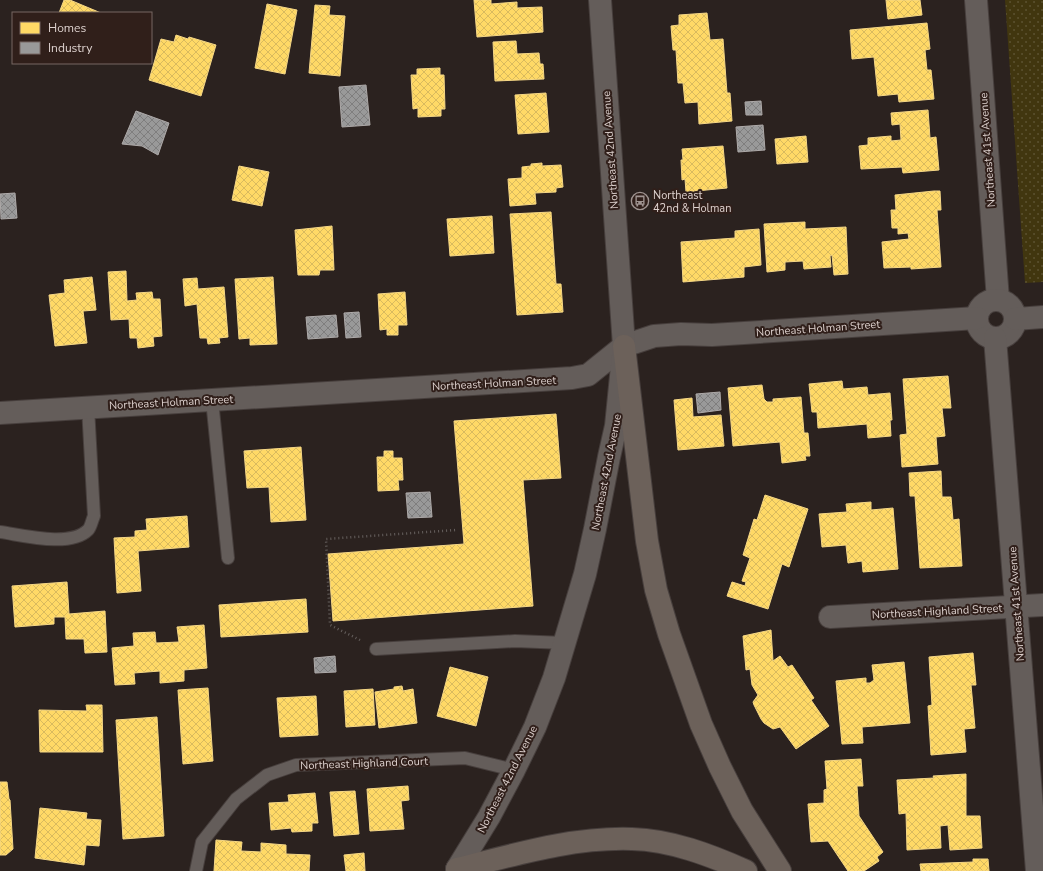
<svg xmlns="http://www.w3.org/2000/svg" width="1043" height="871" viewBox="0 0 1043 871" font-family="'Nunito Sans',sans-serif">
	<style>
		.park { fill: url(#park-dots) }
		.homes { fill: url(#homes-cross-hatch); stroke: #f5d786 }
		.industry { fill: url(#industry-cross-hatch); stroke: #aeaaa9 }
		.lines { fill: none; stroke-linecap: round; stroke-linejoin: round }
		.service-casing { stroke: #473f3d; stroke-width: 14 }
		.minor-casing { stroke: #473f3d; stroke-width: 24 }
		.tertiary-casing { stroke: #473f3d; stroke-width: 24 }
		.primary-casing { stroke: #473f3d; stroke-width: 24 }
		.path { stroke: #66605e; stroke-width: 2.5; stroke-dasharray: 1 3; stroke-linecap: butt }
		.service { stroke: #645d5a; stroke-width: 12 }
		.minor { stroke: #645d5a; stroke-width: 22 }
		.tertiary { stroke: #645d5a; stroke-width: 22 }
		.primary { stroke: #6c615a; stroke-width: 22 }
		.labels { text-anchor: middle; stroke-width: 4; stroke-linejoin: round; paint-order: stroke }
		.street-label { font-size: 11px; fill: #ded2cf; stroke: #301f1a }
		.poi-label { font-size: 11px; fill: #ded2cf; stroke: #301f1a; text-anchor: start }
	</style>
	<defs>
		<pattern id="park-dots" width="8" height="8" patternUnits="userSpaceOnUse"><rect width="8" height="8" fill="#41360f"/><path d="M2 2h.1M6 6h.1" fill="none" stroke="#5c5231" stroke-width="1.8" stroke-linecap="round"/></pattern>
		<pattern id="homes-cross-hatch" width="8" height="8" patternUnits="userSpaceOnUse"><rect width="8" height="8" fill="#ffd966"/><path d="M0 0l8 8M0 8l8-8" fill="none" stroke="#d9ba5e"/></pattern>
		<pattern id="industry-cross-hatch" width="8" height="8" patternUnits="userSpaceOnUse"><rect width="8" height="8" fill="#999"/><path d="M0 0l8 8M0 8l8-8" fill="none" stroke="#7f7e7e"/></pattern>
	</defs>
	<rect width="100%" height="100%" fill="#2b221f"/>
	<!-- park -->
	<path class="park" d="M1005,0H1043V282L1025,283Z"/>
	<!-- homes -->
	<g class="homes">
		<path d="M64,0H70L101,13H59Z"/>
		<path d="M474,0H491V4L517,2V8L542,7L543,32L477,37Z"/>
		<path d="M886,0H920L922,15L888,19Z"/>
		<path d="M267,4L297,10L285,74L255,68Z"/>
		<path d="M315,5L330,6L329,15L345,16L340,76L309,73Z"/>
		<path d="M707,13L710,40L723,39L727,93H730L732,121L699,124L698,102L685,103L683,83H678L676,50H673L671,26L679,25V15Z"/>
		<path d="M927,23L930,49L925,50L927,70H931L934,99L899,102L898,94L878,96L874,57L852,59L850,30Z"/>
		<path d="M176,35L188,39L189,37L216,45L201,96L149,80L161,39L174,42Z"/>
		<path d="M516,41L517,54L539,53L540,64H543L544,79L495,81L493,42Z"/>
		<path d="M440,68V75H444L445,109H441V116L418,117V108L413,109L411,75H417V69Z"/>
		<path d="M546,93L549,132L518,134L515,95Z"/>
		<path d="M928,110L930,138L936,137L939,170L903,173L902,167L861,169L859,146L868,145V138L891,136V141L901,140L900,124L892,125L891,113Z"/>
		<path d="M806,136L808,162L777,164L775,139Z"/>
		<path d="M723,146L727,188L686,192L685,179L682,180L681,160H683L682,149Z"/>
		<path d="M542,163V166L561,165L563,187L556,188V192L535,193L536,204L510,206L508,179L522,178V167L531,166V164Z"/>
		<path d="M239,166L269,172L262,206L232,200Z"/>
		<path d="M934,191H940L941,210H937L941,267L911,269V267L884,268L882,242L909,239L908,233L898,234V228H892L891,210H896L895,195Z"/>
		<path d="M551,212L556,284H561L563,312L517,315L510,214Z"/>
		<path d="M492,216L494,253L450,256L447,219Z"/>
		<path d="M805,222V229L846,227L848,274L834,275L832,255L830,256L831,267L804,269L803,261L785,262V270L767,272L764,224Z"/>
		<path d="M332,226L334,270H320L319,275H298L295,230Z"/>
		<path d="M759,229L761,265L744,267V277L683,282L681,242L735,238V231Z"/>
		<path d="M126,271L127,301L137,300L136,293L152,292L153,299H160L162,336L153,337L154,346L138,348L137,338H130L129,319L111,320L108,272Z"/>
		<path d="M92,277L96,310L83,311L87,343L55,346L49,295L65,293L64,280Z"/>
		<path d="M273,277L277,344L250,345V338L239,339L235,279Z"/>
		<path d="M197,278L198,289L224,287L228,337L219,338L220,343L208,344L207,338H200L197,304L185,306L183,279Z"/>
		<path d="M405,292L407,325H398V335H387V329L380,330L378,294Z"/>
		<path d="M948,376L951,408H942L945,436L936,437L938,464L902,467L900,435L907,434L903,379Z"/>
		<path d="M842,381L843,389L867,387L868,395L890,393L892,420H890L891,436L868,438L867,424L818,428L817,412H812L809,384Z"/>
		<path d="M762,385L764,399L767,402H773V399L801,397L804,433H808L810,456H805L806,460L782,463L780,442L733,446L728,388Z"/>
		<path d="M692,398L693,417L721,415L724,446L678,450L674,400Z"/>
		<path d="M556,414L561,478L523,480L533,606L333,621L328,554L464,544L454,421Z"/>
		<path d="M301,447L306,520L271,522L269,487L247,488L244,451Z"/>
		<path d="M384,451H393V458H402L403,480H398L399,490L378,491L377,457H384Z"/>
		<path d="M941,471L942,497H951L953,520L959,519L962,566L920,568L915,496H910L909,473Z"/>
		<path d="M765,495L808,509L789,567L782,564L768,609L727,596L732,582L745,586L746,582L742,581L750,558L743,555L754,519L757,520Z"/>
		<path d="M871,502V510L893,508L898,569L863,572L862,561L848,563L846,545L822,547L819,514L847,512L846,504Z"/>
		<path d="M187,516L189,547L138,551L141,591L117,593L114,538L135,537V531L147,530L146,519Z"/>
		<path d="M67,582L69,614L105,611L107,652L85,653L84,639H66L65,617H54V624L15,627L12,586Z"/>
		<path d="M306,599L308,632L221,637L219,605Z"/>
		<path d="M204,625L207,668L184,670V681L160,683V671L134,673L135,684L115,685L112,648L134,646L133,633L155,632L156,643L179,642L177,627Z"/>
		<path d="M771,630L773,661L780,656L788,667L792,665L814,698L811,700L829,726L796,749L780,727L773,729L764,723L761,719L754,705L753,702L758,695L752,685L750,669L746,670L743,636Z"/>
		<path d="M973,653L976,685H971L975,728L964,729L966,752L931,755L928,706L932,705L929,657Z"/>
		<path d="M904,662L910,723L862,727L863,743L842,744L836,681L866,678V683H870L874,680L872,665Z"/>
		<path d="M450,667L488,677L476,726L437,716Z"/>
		<path d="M402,686L403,691L413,689L417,723L379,728L375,692L394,689V687Z"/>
		<path d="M208,688L213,761L183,764L178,690Z"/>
		<path d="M373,689L375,725L346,727L344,691Z"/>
		<path d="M316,696L318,735L280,737L277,698Z"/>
		<path d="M86,705H102L103,752H40L39,710L87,711Z"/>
		<path d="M157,717L164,836L123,839L116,720Z"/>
		<path d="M861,759L863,786H857L859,816L883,852L877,857L879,861L864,871H848L828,841L811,842L808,804L824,803V790L827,789L825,761Z"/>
		<path d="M966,774V816H980L982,848L950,850L948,825L940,826L941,848L907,850L906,813L899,814L897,780L934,778L933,776Z"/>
		<path d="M0,782H7L9,799L10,800L13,849L6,855H0Z"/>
		<path d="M408,786L409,800L401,801L404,829L370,831L367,789Z"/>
		<path d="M355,791L359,834L334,836L330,792Z"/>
		<path d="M315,793L318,823H312V831L292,832L291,828L271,830L269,803L289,802L288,795Z"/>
		<path d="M40,808L87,813L86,819L101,820L99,846L86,845L84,865L35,858Z"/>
		<path d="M216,840L242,842L241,851L261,852V843L286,845V854L310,855L309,871H214Z"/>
		<path d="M364,853L365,871H346L344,855Z"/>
		<path d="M973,859H988L989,871H921L920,864L973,862Z"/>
	</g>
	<!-- industry -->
	<g class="industry">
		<path d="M366,85L370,125L342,127L339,87Z"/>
		<path d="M761,101L762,115H746L745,102Z"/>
		<path d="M136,111L169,123L158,155L142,146L122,144Z"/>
		<path d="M763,125L765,150L738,152L736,127Z"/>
		<path d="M15,193L17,218L1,219L0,194Z"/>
		<path d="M359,312L361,337L346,338L344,313Z"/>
		<path d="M336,315L338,337L308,339L306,317Z"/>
		<path d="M720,392L721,410L698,413L696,394Z"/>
		<path d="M430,492L432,517L408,518L406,493Z"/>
		<path d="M335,656L336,672L315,673L314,658Z"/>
	</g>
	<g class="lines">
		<defs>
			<g id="service">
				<path d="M212,400L228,558"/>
				<path d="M0,532C22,535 70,548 88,530C91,527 92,520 94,516L88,407"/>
				<path d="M376,649L515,641L565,643"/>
				<path d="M196,871L202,842L236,799L267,775L296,765L465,758L514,770"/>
			</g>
			<g id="minor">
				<path d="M976,0L998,300"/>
				<circle cx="996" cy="319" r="19"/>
				<path d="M1015,319L1043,317"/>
				<path d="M995,338L1037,871"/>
				<path d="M0,413L572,378L588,375L624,346L654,336L681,334L712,335L977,318"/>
				<path d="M830,617L1043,605"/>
			</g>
			<path id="tertiary" d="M457,869L489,817L514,770L535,727L554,678L585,574L595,529L609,457L616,426L624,346L600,0"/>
			<g id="primary">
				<path d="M624,346L647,541L656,590L669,634L701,724L720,767L742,811L780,871"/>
				<path d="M457,869C514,855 572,837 632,839C671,840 710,855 746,871"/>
			</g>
		</defs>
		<!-- service casing -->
		<use href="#service" class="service-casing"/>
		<!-- minor casing -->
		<use href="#minor" class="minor-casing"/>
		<!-- tertiary casing -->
		<use href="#tertiary" class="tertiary-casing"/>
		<!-- primary casing -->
		<use href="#primary" class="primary-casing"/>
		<!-- path -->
		<path class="path" d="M360,640L330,625L326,539L456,530"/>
		<!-- service -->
		<use href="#service" class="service"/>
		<!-- minor -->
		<use href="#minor" class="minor"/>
		<!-- tertiary -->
		<use href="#tertiary" class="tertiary"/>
		<!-- primary -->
		<use href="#primary" class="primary"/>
	</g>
	<!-- icons -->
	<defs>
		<symbol id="bus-ring" viewBox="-11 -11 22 22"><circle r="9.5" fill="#301f1a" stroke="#9f9491" stroke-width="1.5"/><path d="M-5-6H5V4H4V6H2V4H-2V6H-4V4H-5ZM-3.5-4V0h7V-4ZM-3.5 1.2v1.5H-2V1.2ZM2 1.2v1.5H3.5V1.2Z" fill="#9f9491"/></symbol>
	</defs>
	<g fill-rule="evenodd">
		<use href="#bus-ring" x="630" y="191" width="20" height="20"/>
	</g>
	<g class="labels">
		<!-- street labels -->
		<g class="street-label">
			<text transform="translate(610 150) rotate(-94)" y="4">Northeast 42nd Avenue</text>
			<text transform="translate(987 150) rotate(-94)" y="4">Northeast 41st Avenue</text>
			<text transform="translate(818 328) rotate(-4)" y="4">Northeast Holman Street</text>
			<text transform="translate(494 383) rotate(-3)" y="4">Northeast Holman Street</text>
			<text transform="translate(171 402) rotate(-3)" y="4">Northeast Holman Street</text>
			<text transform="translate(606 472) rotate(-79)" y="4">Northeast 42nd Avenue</text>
			<text transform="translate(1016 604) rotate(-94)" y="4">Northeast 41st Avenue</text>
			<text transform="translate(937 611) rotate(-3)" y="4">Northeast Highland Street</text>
			<text transform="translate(364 763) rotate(-2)" y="4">Northeast Highland Court</text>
			<text transform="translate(507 779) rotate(-63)" y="4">Northeast 42nd Avenue</text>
		</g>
		<!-- poi labels -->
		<g class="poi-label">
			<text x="653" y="199">Northeast<tspan x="653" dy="13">42nd &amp; Holman</tspan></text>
		</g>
	</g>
	<!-- legend -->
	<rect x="12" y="12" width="140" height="52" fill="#301f1a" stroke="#766762"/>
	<rect x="20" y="22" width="20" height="12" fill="#ffd966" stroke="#766762"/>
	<text x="48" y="32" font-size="12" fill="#ded2cf">Homes</text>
	<rect x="20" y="42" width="20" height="12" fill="#999999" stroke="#766762"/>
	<text x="48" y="52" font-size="12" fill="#ded2cf">Industry</text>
</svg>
